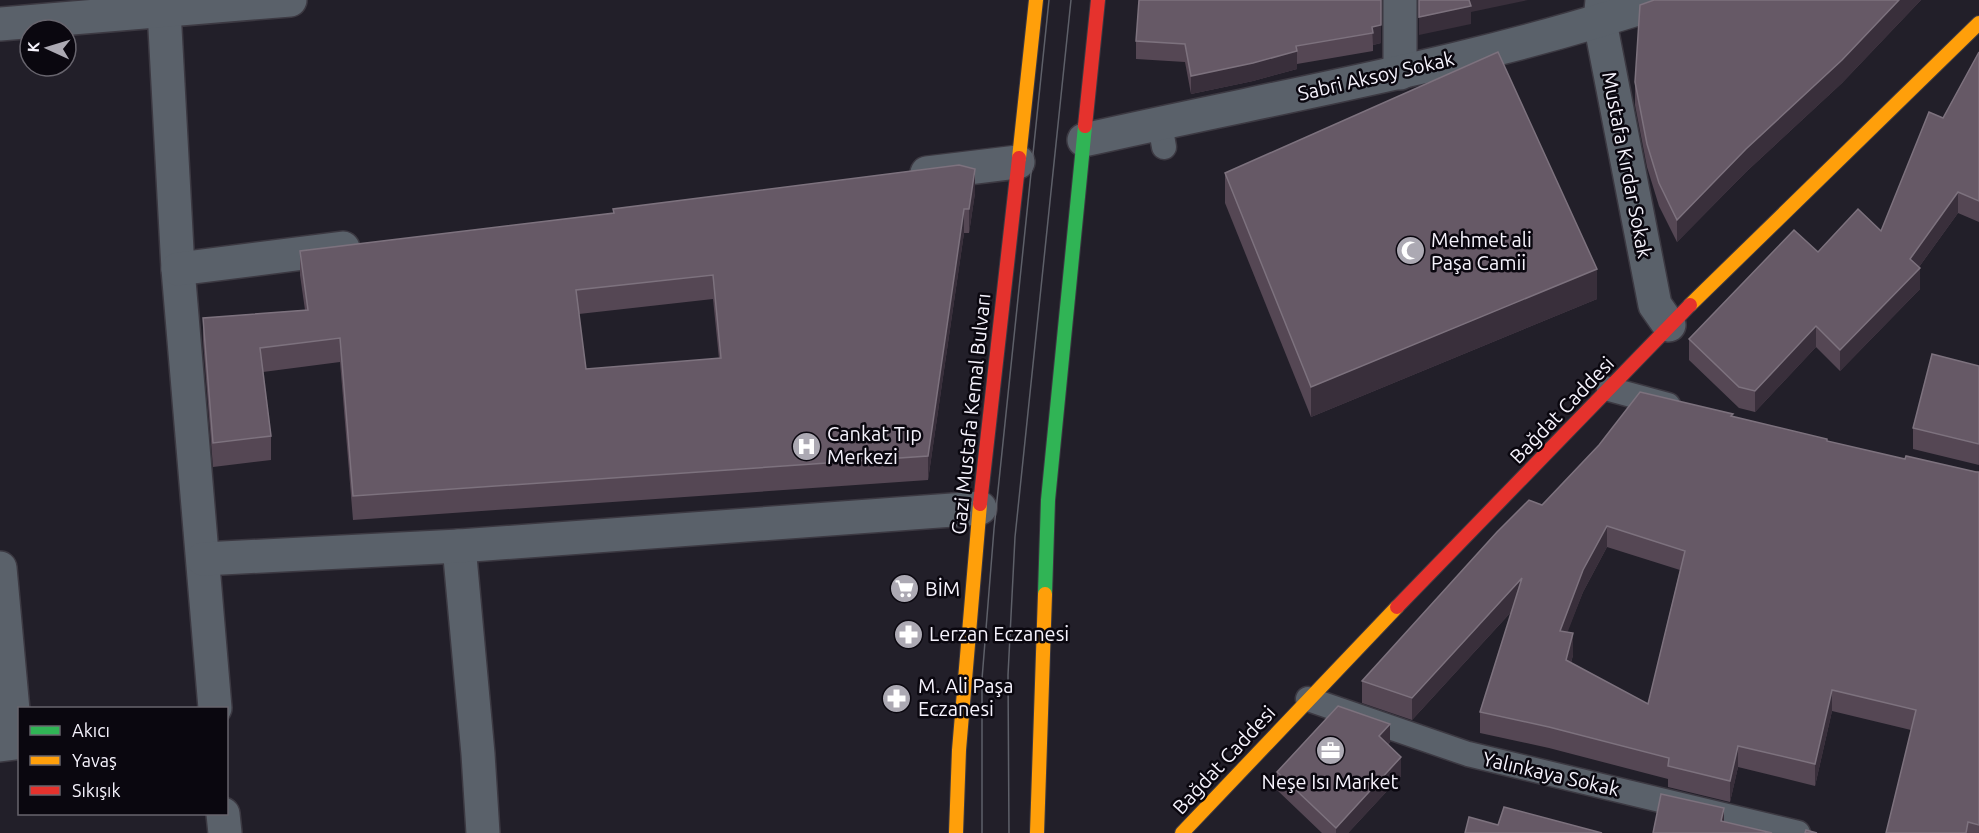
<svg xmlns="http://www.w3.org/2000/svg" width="1979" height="833" viewBox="0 0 1979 833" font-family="Ubuntu,sans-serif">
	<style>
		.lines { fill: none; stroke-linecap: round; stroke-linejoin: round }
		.lane-casing { stroke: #3c3942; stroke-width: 27 }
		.street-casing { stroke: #3c3942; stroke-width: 36 }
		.fast-casing { stroke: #3c3942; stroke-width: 16 }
		.slow-casing { stroke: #3c3942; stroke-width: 16 }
		.jam-casing { stroke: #3c3942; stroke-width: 16 }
		.lane { stroke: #5a616a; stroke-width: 24 }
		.street { stroke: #5a616a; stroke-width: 33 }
		.fast { stroke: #30b455; stroke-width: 14 }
		.slow { stroke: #ff9f0a; stroke-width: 14 }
		.jam { stroke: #e5322d; stroke-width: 14 }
		.tram { stroke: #5e6069; stroke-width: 1.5 }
		.wall { fill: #554754; fill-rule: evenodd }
		.shaded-wall { fill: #392f3b }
		.building { fill: #665966; stroke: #7d727e; stroke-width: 1.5; fill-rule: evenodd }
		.labels { text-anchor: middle; stroke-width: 5; stroke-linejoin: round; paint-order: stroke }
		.street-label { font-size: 20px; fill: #f6f3fd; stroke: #0a070f }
		.poi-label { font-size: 20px; fill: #f6f3fd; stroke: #0a070f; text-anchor: start }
	</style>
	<rect width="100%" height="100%" fill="#221f29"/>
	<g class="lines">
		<defs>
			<g id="lane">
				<path d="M1160,124L1164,147"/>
				<path d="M1609,389L1668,405"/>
				<path d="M1308,699L1468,754L1798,833"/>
			</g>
			<g id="street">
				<path d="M1602,0L1600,22L1655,305L1669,325"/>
				<path d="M164,10L178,269L215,708"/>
				<path d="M0,24L290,0"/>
				<path d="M1400,73V0"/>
				<path d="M1084,140C1278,96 1475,64 1664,0"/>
				<path d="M927,173L1018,162"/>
				<path d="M178,269L343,248"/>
				<path d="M459,546L478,754L483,833"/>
				<path d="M203,559L459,546L980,508"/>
				<path d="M0,568L16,743L0,745"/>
				<path d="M223,814L225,833"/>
			</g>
			<path id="fast" d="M1045,594L1048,500L1085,126"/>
			<g id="slow">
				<path d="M1019,158L1036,0"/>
				<path d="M1690,305L1979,23"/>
				<path d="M956,833L959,750L980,504"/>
				<path d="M1037,833L1045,594"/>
				<path d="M1182,833L1397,607"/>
			</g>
			<g id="jam">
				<path d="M1085,126L1098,0"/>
				<path d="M980,504L1019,158"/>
				<path d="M1397,607L1690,305"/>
			</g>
		</defs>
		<!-- lane casing -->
		<use href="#lane" class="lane-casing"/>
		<!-- street casing -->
		<use href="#street" class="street-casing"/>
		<!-- fast casing -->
		<use href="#fast" class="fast-casing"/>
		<!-- slow casing -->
		<use href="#slow" class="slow-casing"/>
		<!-- jam casing -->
		<use href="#jam" class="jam-casing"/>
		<!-- lane -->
		<use href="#lane" class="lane"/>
		<!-- street -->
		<use href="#street" class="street"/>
		<!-- fast -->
		<use href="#fast" class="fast"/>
		<!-- slow -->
		<use href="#slow" class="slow"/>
		<!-- jam -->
		<use href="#jam" class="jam"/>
		<!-- tram -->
		<g class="tram">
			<path d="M982,833V679L994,529L1049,0"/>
			<path d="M1009,833L1008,675L1015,537L1071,0"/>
		</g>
	</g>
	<!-- wall -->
	<g class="wall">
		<path d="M1381,0V43L1373,45V51L1297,64V69L1253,81L1191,94L1185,62L1136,59V41Z"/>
		<path d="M1654,0H1921L1842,83L1746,172L1677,242L1659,206L1647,167L1635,105V82Z"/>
		<path d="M1979,52V222L1958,213L1919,267L1920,289L1840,371L1816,347L1755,412L1739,408L1689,360V339L1818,252L1881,231Z"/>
		<path d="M1225,173L1597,299L1311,417L1225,203Z"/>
		<path d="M975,193L969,233H964L928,480L353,520L340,362L263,372L271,436V460L213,467L203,341V318L305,310L300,275V251ZM713,299L719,359L586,369L579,314Z"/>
		<path d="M1979,366V465L1913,449V428Z"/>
		<path d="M1733,417L1827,441L1905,459L1979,472V833H1886L1911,730L1832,711L1815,786L1738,767L1730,802L1668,787V779L1549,748L1480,733V712L1512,611L1412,720L1362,703V681L1542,505ZM1607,547L1680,570L1648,704L1571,663L1573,655L1567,632L1583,592Z"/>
		<path d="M1390,742L1388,745L1401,776L1348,833H1322L1277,790V772Z"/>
	</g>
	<!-- shaded-wall -->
	<g class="shaded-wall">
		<path d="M1467,0H1528L1471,12V24L1419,35V17Z"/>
		<path d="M1899,0H1921L1842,83L1746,172L1677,242V220L1746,149Z"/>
		<path d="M1381,25V43L1373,45L1372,27Z"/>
		<path d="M1297,51V69L1253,81L1191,94V76Z"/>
		<path d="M975,169V193L969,233V209Z"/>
		<path d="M1958,192V213L1916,271L1920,268V289L1840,371V350L1910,259Z"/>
		<path d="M964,209V233L928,480V456Z"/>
		<path d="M1597,269V299L1311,417V387Z"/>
		<path d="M1816,326V347L1755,412V391Z"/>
		<path d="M1607,526V547L1583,592L1560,652V631L1583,570Z"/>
		<path d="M1522,578V600L1412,720V698Z"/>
		<path d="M1573,633V655L1566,682V660Z"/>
		<path d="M1832,690V711L1815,786V764Z"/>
		<path d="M1390,724V742L1379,755V736Z"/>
		<path d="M1738,746V767L1730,802V781Z"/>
		<path d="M1401,757V776L1348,833H1336V828Z"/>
		<path d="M1724,808V830L1721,821Z"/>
	</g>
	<!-- building -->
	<g class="building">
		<path d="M1139,0H1381V25L1372,27L1373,33L1296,46L1297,51L1253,63L1191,76L1185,44L1136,41Z"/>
		<path d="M1419,0H1469L1471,6L1419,17Z"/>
		<path d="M1654,0H1899L1842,60L1746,149L1677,220L1659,183L1647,144L1635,82L1640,5Z"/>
		<path d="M1498,52L1597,269L1311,387L1225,173Z"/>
		<path d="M1979,52V201L1958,192L1910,259L1920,268L1840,350L1816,326L1755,391L1739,387L1689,339L1794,230L1818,252L1858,209L1881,231L1929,112L1943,118Z"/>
		<path d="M959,165L975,169L969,209H964L928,456L353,496L340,338L260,348L271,436L213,443L203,318L308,310L300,251L614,213L613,209ZM713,275L721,358L586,369L576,290Z"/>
		<path d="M1932,354L1979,366V444L1913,428Z"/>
		<path d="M1640,392L1733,414L1731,416L1827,439V441L1905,459L1906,456L1976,472H1979V825L1968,822L1966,833H1886L1916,710L1832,690L1815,764L1738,746L1730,781L1668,766L1669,758L1549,727L1480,712L1522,578L1412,698L1362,681L1497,532L1529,500L1542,505L1599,445ZM1607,526L1685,551L1648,704L1566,660L1573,633L1560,631L1583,570Z"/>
		<path d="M1338,706L1390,724L1379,736L1401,757L1336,828L1277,772Z"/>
		<path d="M1661,794L1724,808L1721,821L1772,833H1653Z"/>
		<path d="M1504,807L1602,833H1465L1469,817L1498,825Z"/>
		<path d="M1806,830L1817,833H1805Z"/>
	</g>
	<!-- icons -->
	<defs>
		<symbol id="mosque-disc" viewBox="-11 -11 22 22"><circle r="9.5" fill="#aca9b3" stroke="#0a070f"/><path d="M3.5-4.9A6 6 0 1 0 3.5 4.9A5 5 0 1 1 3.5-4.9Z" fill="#fff"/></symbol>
		<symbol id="hospital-disc" viewBox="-11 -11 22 22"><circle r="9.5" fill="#aca9b3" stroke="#0a070f"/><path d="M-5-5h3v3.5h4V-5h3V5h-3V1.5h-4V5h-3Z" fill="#fff"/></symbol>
		<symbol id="supermarket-disc" viewBox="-11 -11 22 22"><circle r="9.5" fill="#aca9b3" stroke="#0a070f"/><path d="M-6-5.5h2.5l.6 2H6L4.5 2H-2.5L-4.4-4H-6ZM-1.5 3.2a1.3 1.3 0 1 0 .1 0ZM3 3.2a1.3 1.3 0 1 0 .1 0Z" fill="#fff"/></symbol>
		<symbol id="pharmacy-disc" viewBox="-11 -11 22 22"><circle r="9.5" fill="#aca9b3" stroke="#0a070f"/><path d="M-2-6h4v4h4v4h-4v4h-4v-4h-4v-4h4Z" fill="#fff"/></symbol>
		<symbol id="office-disc" viewBox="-11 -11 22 22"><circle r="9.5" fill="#aca9b3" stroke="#0a070f"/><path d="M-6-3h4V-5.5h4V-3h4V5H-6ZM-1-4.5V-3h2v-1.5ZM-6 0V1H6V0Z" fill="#fff"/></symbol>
	</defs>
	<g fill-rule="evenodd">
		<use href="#mosque-disc" x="1394" y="234" width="33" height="33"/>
		<use href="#hospital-disc" x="790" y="430" width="33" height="33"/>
		<use href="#supermarket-disc" x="888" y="572" width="33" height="33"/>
		<use href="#pharmacy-disc" x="892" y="618" width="33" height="33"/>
		<use href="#pharmacy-disc" x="880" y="682" width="33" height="33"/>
		<use href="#office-disc" x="1314" y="734" width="33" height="33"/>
	</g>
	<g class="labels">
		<!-- street labels -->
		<g class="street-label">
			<text transform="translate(1376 76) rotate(-13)" y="7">Sabri Aksoy Sokak</text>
			<text transform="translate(1627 165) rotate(79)" y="7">Mustafa Kırdar Sokak</text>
			<text transform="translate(1562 410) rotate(-46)" y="7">Bağdat Caddesi</text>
			<text transform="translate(971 414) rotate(-84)" y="7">Gazi Mustafa Kemal Bulvarı</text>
			<text transform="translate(1224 760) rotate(-47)" y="7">Bağdat Caddesi</text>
			<text transform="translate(1551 774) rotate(13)" y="7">Yalınkaya Sokak</text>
		</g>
		<!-- poi labels -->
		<g class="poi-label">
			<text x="1431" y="247">Mehmet ali<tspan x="1431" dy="23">Paşa Camii</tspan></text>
			<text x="827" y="441">Cankat Tıp<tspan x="827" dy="23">Merkezi</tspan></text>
			<text x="925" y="596">BİM</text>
			<text x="929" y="641">Lerzan Eczanesi</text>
			<text x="918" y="693">M. Ali Paşa<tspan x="918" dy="23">Eczanesi</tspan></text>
			<text x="1330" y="789" text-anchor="middle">Neşe Isı Market</text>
		</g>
	</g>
	<!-- legend -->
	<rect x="18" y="707" width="210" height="108" fill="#0a070f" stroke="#68656e" stroke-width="1.5"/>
	<rect x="30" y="726" width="30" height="9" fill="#30b455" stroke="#68656e" stroke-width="1.5"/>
	<text x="72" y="737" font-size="18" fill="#f6f3fd">Akıcı</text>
	<rect x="30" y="756" width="30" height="9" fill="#ff9f0a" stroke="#68656e" stroke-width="1.5"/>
	<text x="72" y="767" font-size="18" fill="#f6f3fd">Yavaş</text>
	<rect x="30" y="786" width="30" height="9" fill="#e5322d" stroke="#68656e" stroke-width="1.5"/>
	<text x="72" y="797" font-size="18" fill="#f6f3fd">Sıkışık</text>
	<!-- north arrow -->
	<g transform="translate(48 48) rotate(274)"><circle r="28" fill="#0a070f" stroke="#68656e" stroke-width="1.5"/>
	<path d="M0-4.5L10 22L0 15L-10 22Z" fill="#aca9b3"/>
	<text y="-9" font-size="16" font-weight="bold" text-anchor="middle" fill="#f6f3fd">K</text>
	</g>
</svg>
